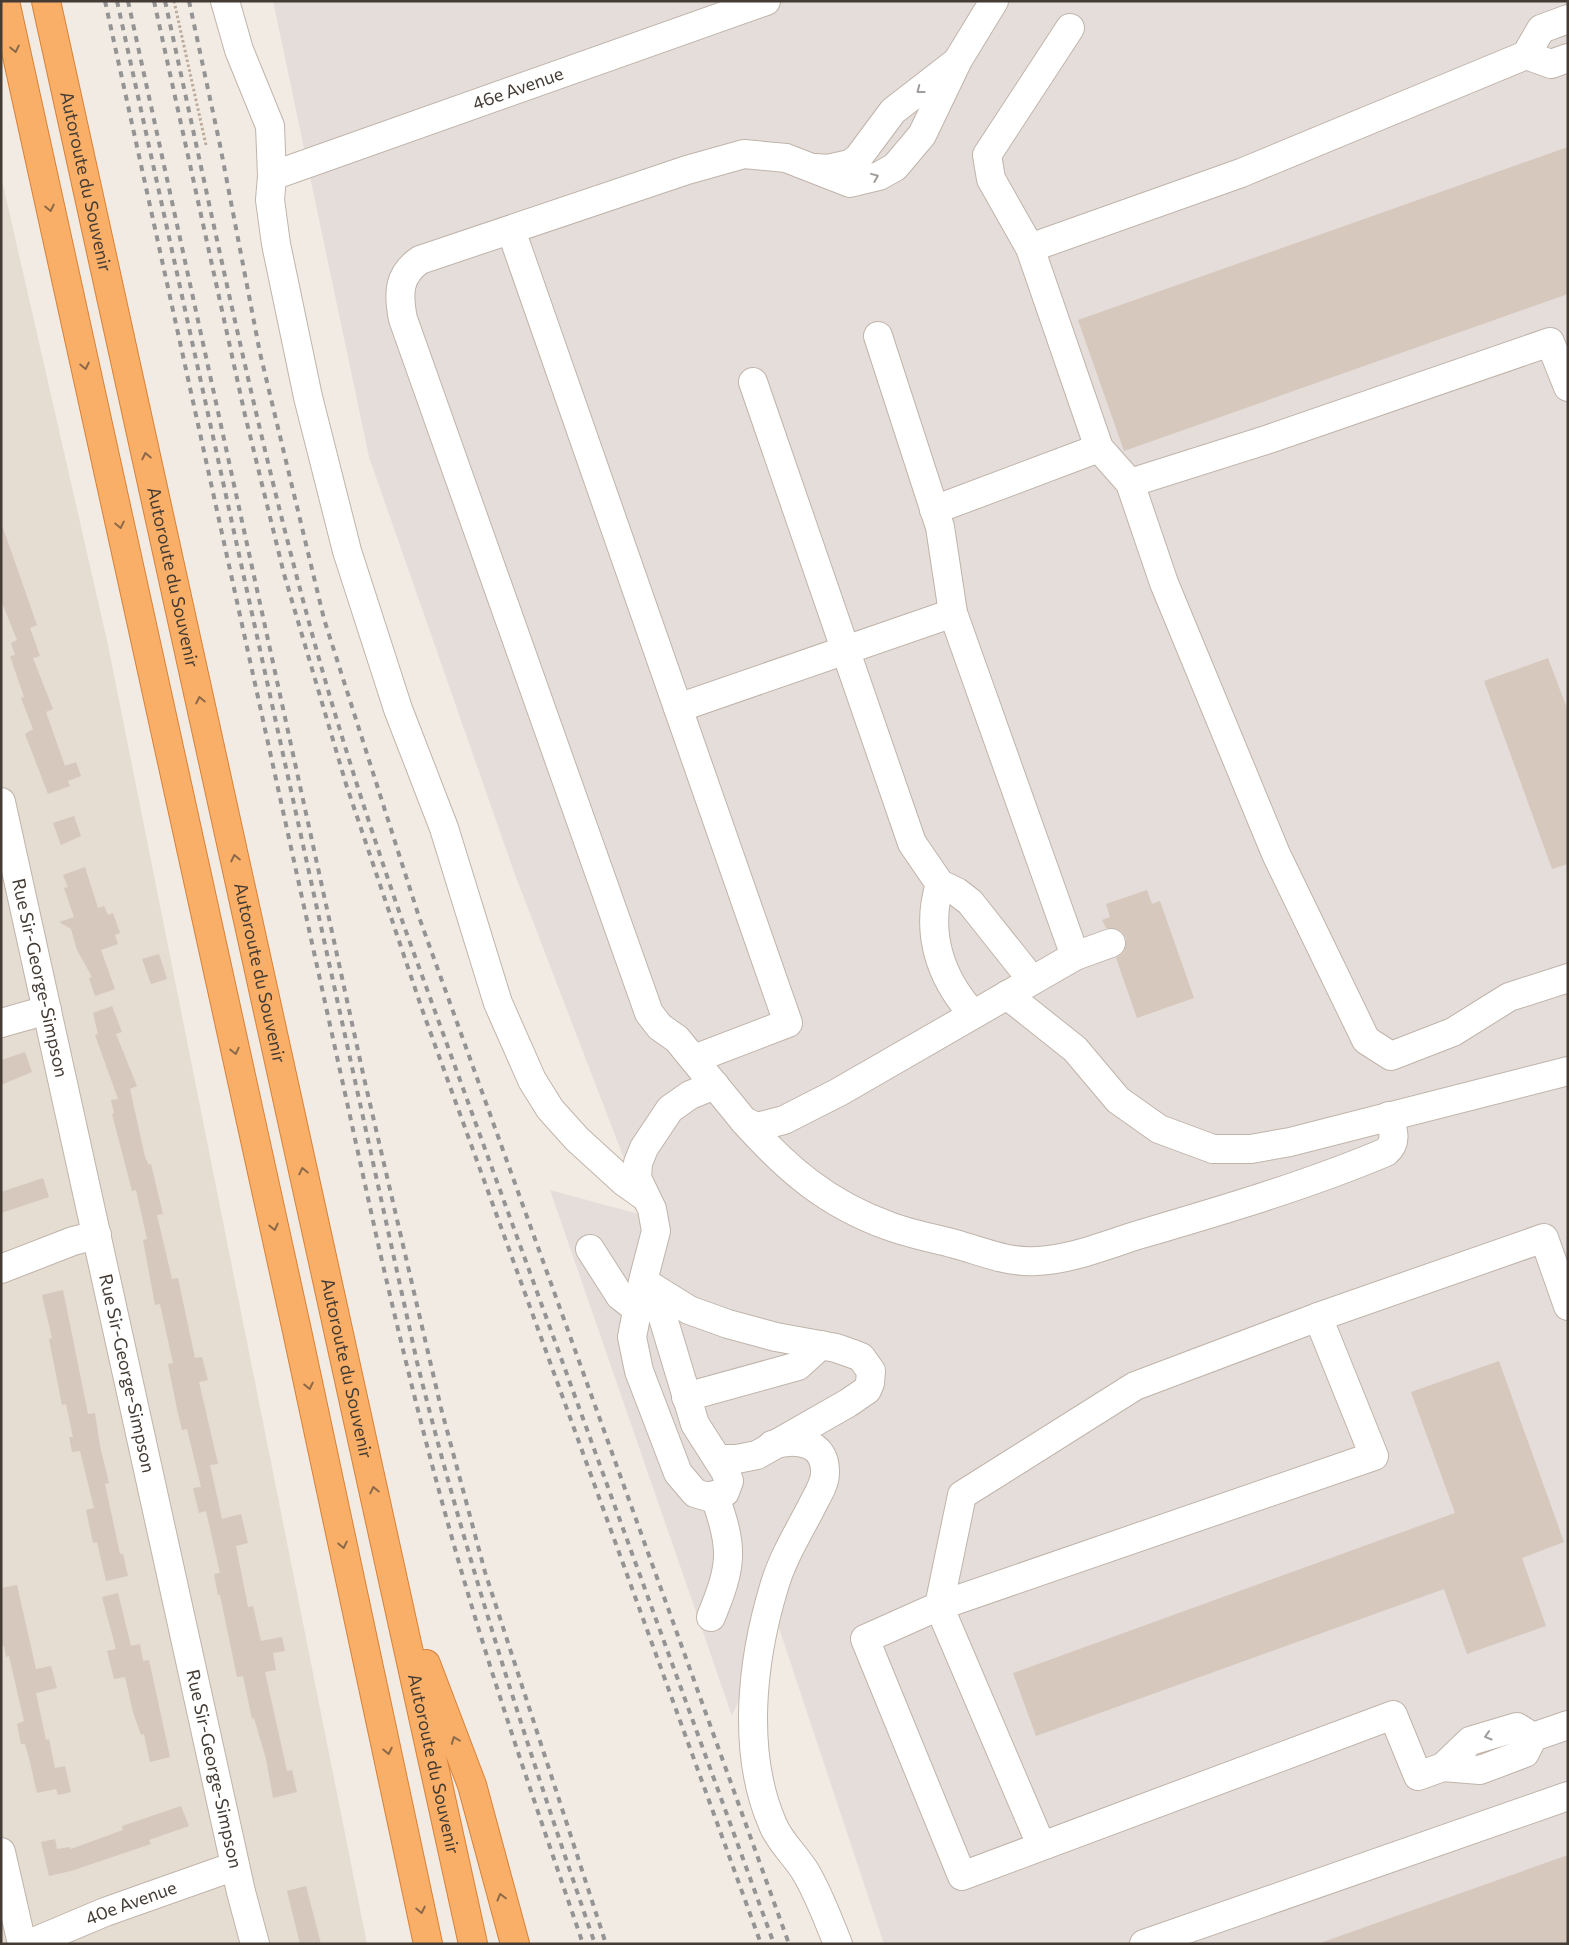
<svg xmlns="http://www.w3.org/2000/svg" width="1569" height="1945" viewBox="0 0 1569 1945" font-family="Commissioner,sans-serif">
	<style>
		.residential { fill: #e5dcd2 }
		.industrial { fill: #e4ddd9 }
		.building { fill: #d6c8bd }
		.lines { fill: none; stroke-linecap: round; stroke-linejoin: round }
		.minor-casing { stroke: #c0b4aa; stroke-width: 30 }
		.highway-casing { stroke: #d88138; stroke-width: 30 }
		.path { stroke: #beaa99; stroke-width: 3; stroke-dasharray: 2.5 2.5; stroke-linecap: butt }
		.minor { stroke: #fff; stroke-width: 28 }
		.highway { stroke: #f9af67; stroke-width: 28 }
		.rail { stroke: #949494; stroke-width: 4; stroke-dasharray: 6 6; stroke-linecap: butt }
		.oneway { stroke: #8c6948 }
		.oneway2 { stroke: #a19d9a }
		.labels { text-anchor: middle; stroke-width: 5; stroke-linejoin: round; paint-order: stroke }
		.street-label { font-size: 18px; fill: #433b34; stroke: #fff }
	</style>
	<rect width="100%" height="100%" fill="#f2ebe4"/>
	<!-- residential -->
	<path class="residential" d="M1,176L108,645L367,1944H1Z"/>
	<!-- industrial -->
	<path class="industrial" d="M273,1H1568V1944H884L775,1616L732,1716L550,1190L646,1216L514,872L369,457Z"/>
	<!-- building -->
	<g class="building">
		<path d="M1568,147V294L1124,451L1078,320Z"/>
		<path d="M1,528H3L37,625L30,628L40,656L33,658L53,709L46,712L65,766L76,762L81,776L68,781L70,786L48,794L25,734L33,729L21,698L24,697L10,656L15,655L11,643L17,640L1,600Z"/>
		<path d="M1548,658L1568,711V864L1552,869L1484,681Z"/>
		<path d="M74,816L81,836L61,845L53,823Z"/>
		<path d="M85,867L98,908L104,906L108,915L113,913L120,933L115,935L118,944L101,950L115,989L95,996L89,978L92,977L77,950L71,929L59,922L74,917L64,888L68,887L63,875Z"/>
		<path d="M1147,890L1152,904L1160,901L1194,998L1137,1018L1116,958L1123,953L1126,946V938L1121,931L1113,928H1106L1102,920L1110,917L1106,904Z"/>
		<path d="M159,954L167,979L151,984L142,959Z"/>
		<path d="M112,1006L122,1032L116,1034L137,1086L130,1089L145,1157L149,1165L151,1164L163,1214L157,1215L172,1279L178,1278L195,1358L202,1357L208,1380L199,1382L218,1464L210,1465L222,1519L241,1514L248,1543L236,1546L248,1607L253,1606L261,1641L282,1637L285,1651L273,1653L276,1670L265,1672L287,1771L292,1770L297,1792L273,1798L266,1759L254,1718L252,1719L243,1676L237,1677L220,1595H218L214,1574L220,1573L206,1511L199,1513L193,1488L201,1487L187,1429L182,1430L177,1409L168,1364L173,1363L160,1304L155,1305L143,1240L147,1239L136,1190L132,1191L112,1114L114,1113L111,1100L118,1099L95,1035L98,1034L93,1013Z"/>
		<path d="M25,1052L32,1072L1,1085V1060Z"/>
		<path d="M43,1178L49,1197L1,1213V1192Z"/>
		<path d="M63,1290L88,1414L95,1413L100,1446L109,1483L105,1484L120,1554H123L128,1576L106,1581L97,1542L93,1543L86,1510L94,1508L80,1451L72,1452L69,1437H73L66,1404L62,1405L49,1339L52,1338L42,1295Z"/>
		<path d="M1499,1361L1564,1542L1522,1558L1546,1626L1467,1654L1444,1589L1036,1736L1013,1673L1455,1513L1411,1392Z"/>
		<path d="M17,1585L36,1669L51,1666L57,1688L36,1693L46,1740L49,1739L55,1768L65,1766L71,1792L58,1795L56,1789L37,1793L29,1758L25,1744H21L17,1724L24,1721L9,1656L6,1657L4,1646L1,1647V1588Z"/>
		<path d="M118,1593L131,1646L140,1644L143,1661L149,1660L170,1757L150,1762L144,1734L141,1735L133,1712L125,1677L114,1679L107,1651L116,1649L102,1597Z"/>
		<path d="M181,1806L189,1826L149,1840L151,1844L71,1871L49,1876L41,1842L55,1839L57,1849L70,1847L71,1849L123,1830L122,1826Z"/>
		<path d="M1568,1855V1944H1323V1942Z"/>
		<path d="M306,1886L321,1944H300L288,1895L287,1891Z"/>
	</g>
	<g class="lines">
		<defs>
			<g id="minor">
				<path d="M225,1L239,50L270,126L272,176L270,200L276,244L308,397L347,551L398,709L444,828L498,1003L532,1080L550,1109L577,1139L623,1181L644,1196"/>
				<path d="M1568,19L1541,29L1526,55L1551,64L1568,58"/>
				<path d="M1070,28L987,155L991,179L1030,248L1241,173L1526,55"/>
				<path d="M816,168L828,169L850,164L858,158L893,111L955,63"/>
				<path id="s1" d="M272,176L766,1"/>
				<path d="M511,230L788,1023L694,1059"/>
				<path d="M1030,248L1099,448L1130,483L1164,583L1276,854L1366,1040L1391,1056L1453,1032L1509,997L1568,978"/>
				<path d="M878,336L940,527L953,613L1075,956L839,1092L784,1120L757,1127L744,1121L677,1039L660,1027L649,1013L403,319C398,294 398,275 420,260L687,170L744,154L786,158L850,183L879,176L895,167L922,135L958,60L994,1"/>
				<path d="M753,382L912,843L940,884C925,932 940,978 973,1014"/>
				<path d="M1130,483L1269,439L1550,342L1568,387"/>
				<path d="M934,510L1099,448"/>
				<path d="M678,708L953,613"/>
				<path id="s2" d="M1,802L241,1892L255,1944"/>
				<path d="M940,884L957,892L970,902L1032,980"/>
				<path d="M1075,956L1111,943"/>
				<path d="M1007,995L1075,1049L1118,1100L1159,1129L1213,1149H1251L1290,1142L1568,1071"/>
				<path d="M1,1023L47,1010"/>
				<path d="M744,1121C787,1169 827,1204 889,1226C910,1234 933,1238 955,1244C981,1251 1008,1263 1036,1261C1070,1260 1106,1245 1138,1235C1220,1211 1308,1185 1386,1152C1398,1142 1393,1130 1389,1116"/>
				<path d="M590,1249L620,1296L637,1309"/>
				<path d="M1,1269L73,1241L97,1235"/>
				<path d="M643,1281L652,1287L657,1298L695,1424L725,1471L729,1481L725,1492L708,1497L695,1493L678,1473L639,1371L632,1337L643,1281L656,1231L652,1209L637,1178L638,1163L644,1148L670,1109L690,1095L715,1085"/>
				<path d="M652,1287L689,1310L728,1324L776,1337L836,1348L853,1354L861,1357L871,1371L870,1383L867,1390L848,1403L757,1455L737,1459H718"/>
				<path d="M686,1397L798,1366L821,1345"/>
				<path d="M772,1445C796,1438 826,1441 825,1473C825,1485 816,1497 811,1508C798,1533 782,1559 774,1587C752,1660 741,1752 773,1825C780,1842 795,1855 805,1871C819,1894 828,1920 838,1944"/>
				<path d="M711,1617C732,1566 734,1549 715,1497"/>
				<path d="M1533,1737L1517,1727L1470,1741L1443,1767L1480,1770L1525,1753L1533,1737L1568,1725"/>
				<path d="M1443,1767L1418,1776L1393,1715L962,1876L865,1639L939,1606L962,1495L1135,1386L1318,1317L1544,1238L1568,1306"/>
				<path d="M1041,1845L939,1606L1374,1456L1318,1317"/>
				<path d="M1,1852L22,1944"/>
				<path id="s3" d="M29,1944L105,1912L235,1866"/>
				<path d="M1144,1944L1568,1796"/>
			</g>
			<g id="highway">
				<path d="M5,1L297,1331L428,1944"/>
				<path id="s4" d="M46,1L473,1944"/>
				<path d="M426,1664L472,1785L515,1944"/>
			</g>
		</defs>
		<!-- minor casing -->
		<use href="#minor" class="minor-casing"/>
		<!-- highway casing -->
		<use href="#highway" class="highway-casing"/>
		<!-- path -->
		<path class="path" d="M174,1L206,145"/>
		<!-- minor -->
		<use href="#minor" class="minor"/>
		<!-- highway -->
		<use href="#highway" class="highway"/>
		<!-- rail -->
		<g class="rail">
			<path d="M105,1L379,1248C400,1339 422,1430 447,1520C486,1663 535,1803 583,1944"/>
			<path d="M117,1L417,1362C466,1559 529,1752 595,1944"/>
			<path d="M128,1L364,1078L441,1408L485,1572L606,1944"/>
			<path d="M154,1L245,415L284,574L346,784L423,1012L761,1944"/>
			<path d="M165,1C210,206 252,412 307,615C335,720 369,824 404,926L774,1944"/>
			<path d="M189,1L220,145L260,353L324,619L419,917L789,1944"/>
		</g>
	</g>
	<!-- one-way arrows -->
	<defs><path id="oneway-chevron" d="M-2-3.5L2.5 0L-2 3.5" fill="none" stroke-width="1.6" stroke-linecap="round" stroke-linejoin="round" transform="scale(1.25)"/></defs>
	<g class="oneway">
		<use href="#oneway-chevron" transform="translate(15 49) rotate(78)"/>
		<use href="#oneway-chevron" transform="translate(50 208) rotate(78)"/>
		<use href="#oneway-chevron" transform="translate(85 366) rotate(78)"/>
		<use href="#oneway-chevron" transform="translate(146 456) rotate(-102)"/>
		<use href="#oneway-chevron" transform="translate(120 525) rotate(78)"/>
		<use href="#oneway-chevron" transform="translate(200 700) rotate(-102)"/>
		<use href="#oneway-chevron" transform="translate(235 858) rotate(-102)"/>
		<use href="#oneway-chevron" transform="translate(235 1051) rotate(77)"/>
		<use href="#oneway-chevron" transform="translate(303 1171) rotate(-102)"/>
		<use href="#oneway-chevron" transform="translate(274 1227) rotate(77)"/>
		<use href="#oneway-chevron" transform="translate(309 1386) rotate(78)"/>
		<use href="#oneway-chevron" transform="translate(374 1490) rotate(-102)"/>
		<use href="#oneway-chevron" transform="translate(343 1545) rotate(78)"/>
		<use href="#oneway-chevron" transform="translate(455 1740) rotate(-111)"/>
		<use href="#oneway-chevron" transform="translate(388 1751) rotate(78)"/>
		<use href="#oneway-chevron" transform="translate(501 1897) rotate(-105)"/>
		<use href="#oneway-chevron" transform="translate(421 1910) rotate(78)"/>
	</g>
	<g class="oneway2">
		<use href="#oneway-chevron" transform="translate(920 90) rotate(142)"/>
		<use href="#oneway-chevron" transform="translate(875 177) rotate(-22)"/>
		<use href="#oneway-chevron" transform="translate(1488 1736) rotate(163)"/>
	</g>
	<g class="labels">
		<!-- street labels -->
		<g class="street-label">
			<text dy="6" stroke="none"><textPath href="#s1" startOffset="261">46e Avenue</textPath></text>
			<text dy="6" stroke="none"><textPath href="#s4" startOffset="185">Autoroute du Souvenir</textPath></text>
			<text dy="6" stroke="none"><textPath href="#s4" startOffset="590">Autoroute du Souvenir</textPath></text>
			<text dy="6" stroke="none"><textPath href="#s4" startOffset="995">Autoroute du Souvenir</textPath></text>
			<text dy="6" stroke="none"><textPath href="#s2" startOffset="180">Rue Sir-George-Simpson</textPath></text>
			<text dy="6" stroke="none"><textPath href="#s4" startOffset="1400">Autoroute du Souvenir</textPath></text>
			<text dy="6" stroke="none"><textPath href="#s2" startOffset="585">Rue Sir-George-Simpson</textPath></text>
			<text dy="6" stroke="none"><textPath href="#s4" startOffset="1805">Autoroute du Souvenir</textPath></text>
			<text dy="6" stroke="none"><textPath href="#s2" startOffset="990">Rue Sir-George-Simpson</textPath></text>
			<text dy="6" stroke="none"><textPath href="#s3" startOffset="110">40e Avenue</textPath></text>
		</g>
	</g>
	<!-- border -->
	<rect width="1569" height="1945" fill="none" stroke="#433b34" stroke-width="5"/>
</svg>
